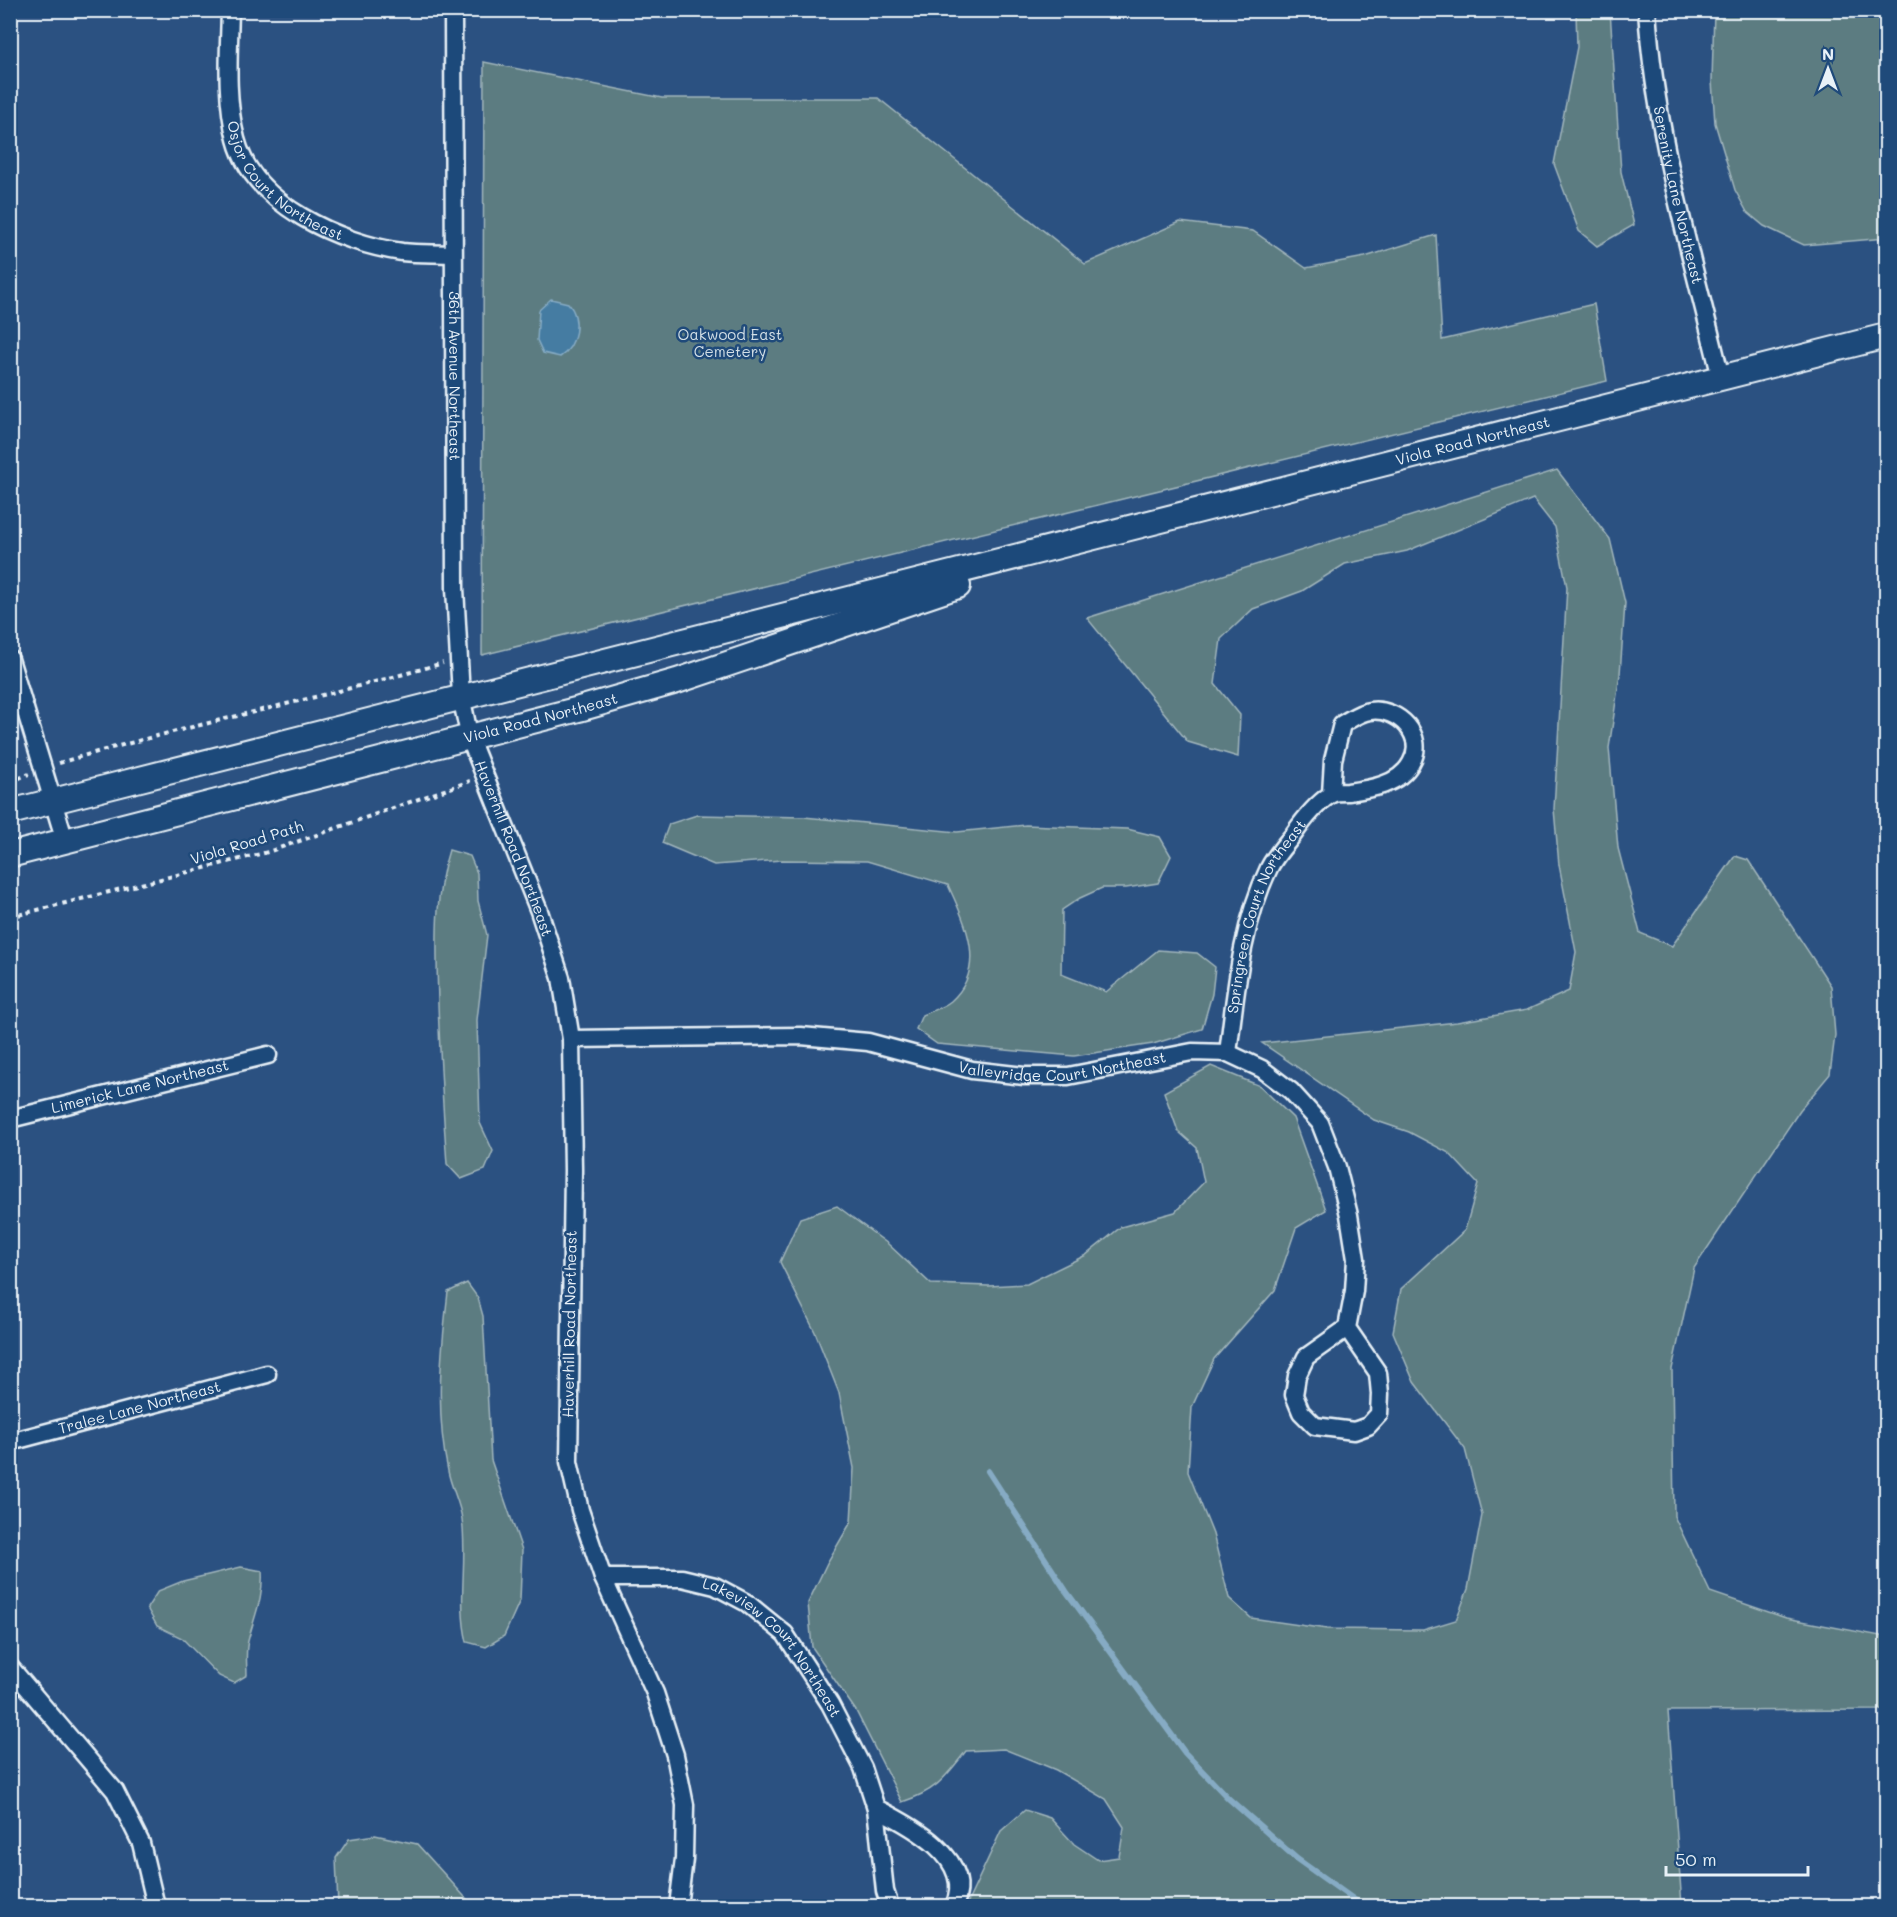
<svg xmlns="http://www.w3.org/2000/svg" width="1897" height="1917" viewBox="0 0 1897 1917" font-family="Mali,sans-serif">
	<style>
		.green { fill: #5b7c81; stroke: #a2b6bc; stroke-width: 1.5 }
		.water { fill: #457ca2; stroke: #86abc4; stroke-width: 1.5 }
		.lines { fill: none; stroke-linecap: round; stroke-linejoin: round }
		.stream { stroke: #86abc4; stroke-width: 6 }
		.street-casing { stroke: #e8f1f8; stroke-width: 21 }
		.secondary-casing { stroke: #e8f1f8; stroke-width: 28 }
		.path { stroke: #e8f1f8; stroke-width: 4; stroke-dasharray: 4.5 4.5; stroke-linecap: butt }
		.street { stroke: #1f4a7a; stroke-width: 16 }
		.secondary { stroke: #1f4a7a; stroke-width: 24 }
		.labels { text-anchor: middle; stroke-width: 5; stroke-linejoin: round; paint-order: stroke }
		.street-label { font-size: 15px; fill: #e8f1f8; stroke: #1f4a7a }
		.park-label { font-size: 15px; fill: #d3dfe6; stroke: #1f4a7a }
	</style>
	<rect width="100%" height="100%" fill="#2b5181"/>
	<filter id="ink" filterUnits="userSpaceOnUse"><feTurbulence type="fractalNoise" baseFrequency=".0167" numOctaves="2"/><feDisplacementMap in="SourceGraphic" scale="12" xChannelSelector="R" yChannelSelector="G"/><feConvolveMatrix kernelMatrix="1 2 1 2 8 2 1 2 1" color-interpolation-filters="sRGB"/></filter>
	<g filter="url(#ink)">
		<!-- green -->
		<g class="green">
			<path d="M1576,11H1610L1621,172L1634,225L1597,246L1579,231L1554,164L1577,47Z"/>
			<path d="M1714,11H1886V238L1804,245L1764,226L1747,212L1735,190L1715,123L1712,81Z"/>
			<path d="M484,62L662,98H878L1085,264L1180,222L1253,231L1306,268L1365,257L1436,235L1442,340L1594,304L1607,381L482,655Z"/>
			<path d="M1557,470L1610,539L1625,603L1620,674L1609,748L1618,848L1640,933L1672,946L1735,856L1748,860L1831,986L1835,1035L1830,1074L1800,1110L1694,1268L1672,1369L1674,1516L1710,1592L1786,1618L1886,1637V1710L1668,1711L1682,1906H966L1001,1831L1025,1810L1050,1818L1074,1844L1098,1860L1119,1857L1124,1827L1106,1799L1056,1770L1004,1749L966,1751C944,1779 936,1791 902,1802L856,1711L812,1647L808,1603L827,1563L851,1522L854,1468L839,1393L815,1332L780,1262L800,1218L837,1206L888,1244L931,1284L989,1286L1027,1284L1086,1255L1121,1227L1175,1212L1204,1182L1197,1148L1178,1131L1164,1092L1211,1066L1260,1086L1293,1118L1326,1210L1296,1228L1275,1290L1214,1359L1192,1407L1188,1472L1213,1534L1229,1598L1251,1618L1327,1629L1423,1630L1456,1620L1468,1589L1482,1515L1465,1449L1414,1382L1393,1332L1401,1289L1465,1230L1478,1184L1449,1153L1409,1132L1374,1120L1262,1043L1457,1022L1527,1010L1569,991L1576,952L1559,865L1554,809L1567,587L1555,527L1533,499L1407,551L1345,564L1302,591L1253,609L1221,639L1215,684L1240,715L1238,757L1188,742L1087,618Z"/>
			<path d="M697,815L804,817L957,832L1026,825L1127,829L1160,837L1171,856L1158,883L1126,888H1102L1080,898L1062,910L1061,974L1106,992L1158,950L1197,953L1215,967L1212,994L1202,1029L1153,1044L1074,1056L937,1044L916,1029L922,1015C931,1011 944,1007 951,1001C988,968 965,922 948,885L867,861L782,860L714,865L662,843L669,824Z"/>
			<path d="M449,850L470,856L477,873L478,901L487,935L477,1020L480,1123L493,1151L485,1170L461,1179L447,1164C443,1110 440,1057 438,1004C437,951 433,900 449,850Z"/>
			<path d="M467,1283L478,1298L483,1316L491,1460L522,1550L520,1600L504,1636L486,1647L467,1642C457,1601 468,1560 462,1519C460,1503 451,1487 448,1471C435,1412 441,1351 448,1292Z"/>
			<path d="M241,1567L262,1571C264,1597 254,1617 248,1641C245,1652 247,1665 247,1675L234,1683L219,1676L182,1638L157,1626L147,1608L158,1591L183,1581Z"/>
			<path d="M375,1835L417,1844L473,1906H338L336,1858L349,1839Z"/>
		</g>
		<!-- water -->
		<path class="water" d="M551,299L568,303C582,319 577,346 560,357L543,353L537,340L539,310Z"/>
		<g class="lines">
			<!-- stream -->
			<path class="stream" d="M988,1471L1066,1591L1185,1753L1228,1798L1297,1859L1363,1906"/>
			<defs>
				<g id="street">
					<path id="s1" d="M230,10C229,53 225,97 236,139C253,205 340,243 402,252C419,254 436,253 453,254"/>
					<path id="s2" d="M453,10L455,588L461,696L470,739L539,911L561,978L571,1039L573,1170L569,1462L580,1510L603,1578L655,1693L675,1755L685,1805L684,1859L678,1906"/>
					<path id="s3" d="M1647,10C1655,136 1692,256 1721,378"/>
					<path d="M10,659L65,841"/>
					<path id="s4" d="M571,1039L801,1036L868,1042L972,1070L1024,1076H1068L1192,1052L1228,1053L1262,1069L1291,1091L1320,1123L1337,1167L1349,1215L1356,1259L1354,1291L1347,1328L1306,1357L1297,1376L1294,1395L1301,1412L1315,1426L1354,1431L1368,1426L1379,1414L1380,1394L1378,1373L1347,1328"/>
					<path id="s5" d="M1228,1053C1236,991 1241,926 1269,868C1275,856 1285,845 1293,835C1302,822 1316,804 1330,795C1334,792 1342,792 1348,792C1370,789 1399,785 1411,763C1427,736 1398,707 1370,711C1360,712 1351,719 1342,724L1333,760L1331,794"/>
					<path id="s6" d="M10,1119L268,1055"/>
					<path id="s7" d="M10,1442L267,1374"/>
					<path id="s8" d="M603,1578H682L715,1586L747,1603L785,1634L830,1704L863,1768L876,1808L885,1891L890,1906"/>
					<path d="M10,1667L115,1791L141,1843L156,1906"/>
					<path d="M876,1808C910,1825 976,1859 954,1906"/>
				</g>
				<g id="secondary">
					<path id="s9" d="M10,812C637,656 1261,494 1886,336"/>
					<path id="s10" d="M10,855L579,709L677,681L958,586"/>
				</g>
			</defs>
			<!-- street casing -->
			<use href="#street" class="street-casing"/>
			<!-- secondary casing -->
			<use href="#secondary" class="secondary-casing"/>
			<!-- path -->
			<g class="path">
				<path d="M59,763C186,725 316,700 443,663"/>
				<path d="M10,782L29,774"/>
				<path d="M10,917L268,852L470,781"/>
			</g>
			<!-- street -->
			<use href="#street" class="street"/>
			<!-- secondary -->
			<use href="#secondary" class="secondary"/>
		</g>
	</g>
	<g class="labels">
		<!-- street labels -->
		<g class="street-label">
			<text dy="5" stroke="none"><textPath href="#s1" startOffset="195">Osjor Court Northeast</textPath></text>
			<text dy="5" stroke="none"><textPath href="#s3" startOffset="188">Serenity Lane Northeast</textPath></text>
			<text dy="5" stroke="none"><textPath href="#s2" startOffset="366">36th Avenue Northeast</textPath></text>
			<text dy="5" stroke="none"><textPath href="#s9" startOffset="1509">Viola Road Northeast</textPath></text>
			<text dy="5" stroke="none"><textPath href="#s10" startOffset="548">Viola Road Northeast</textPath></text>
			<text transform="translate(247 843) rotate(-17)" y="5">Viola Road Path</text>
			<text dy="5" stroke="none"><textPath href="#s2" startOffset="848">Haverhill Road Northeast</textPath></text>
			<text dy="5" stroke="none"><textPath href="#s5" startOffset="144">Springreen Court Northeast</textPath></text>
			<text dy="5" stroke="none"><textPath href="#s4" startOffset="496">Valleyridge Court Northeast</textPath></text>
			<text dy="5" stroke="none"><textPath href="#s6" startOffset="134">Limerick Lane Northeast</textPath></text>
			<text transform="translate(570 1324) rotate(-89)" y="5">Haverhill Road Northeast</text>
			<text dy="5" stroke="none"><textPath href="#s7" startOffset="134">Tralee Lane Northeast</textPath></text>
			<text dy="5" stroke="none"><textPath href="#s8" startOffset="198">Lakeview Court Northeast</textPath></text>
		</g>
		<!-- park labels -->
		<g class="park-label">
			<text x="730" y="340">Oakwood East<tspan x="730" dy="17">Cemetery</tspan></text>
		</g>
	</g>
	<!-- margin -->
	<rect width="1897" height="1917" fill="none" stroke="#1f4a7a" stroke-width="36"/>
	<rect x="18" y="18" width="1861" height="1881" fill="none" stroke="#e8f1f8" stroke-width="2" filter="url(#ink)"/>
	<!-- north arrow -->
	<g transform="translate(1828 69)" stroke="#1f4a7a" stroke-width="4.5" paint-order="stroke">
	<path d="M0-4.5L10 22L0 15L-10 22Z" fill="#e8f1f8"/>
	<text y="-9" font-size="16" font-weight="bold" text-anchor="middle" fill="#e8f1f8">N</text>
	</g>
	<!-- scale -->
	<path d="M1666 1866v9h142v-9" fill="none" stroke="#e8f1f8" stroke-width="3"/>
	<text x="1675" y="1866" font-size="18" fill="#e8f1f8" stroke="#1f4a7a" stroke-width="4.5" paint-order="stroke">50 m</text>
</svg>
